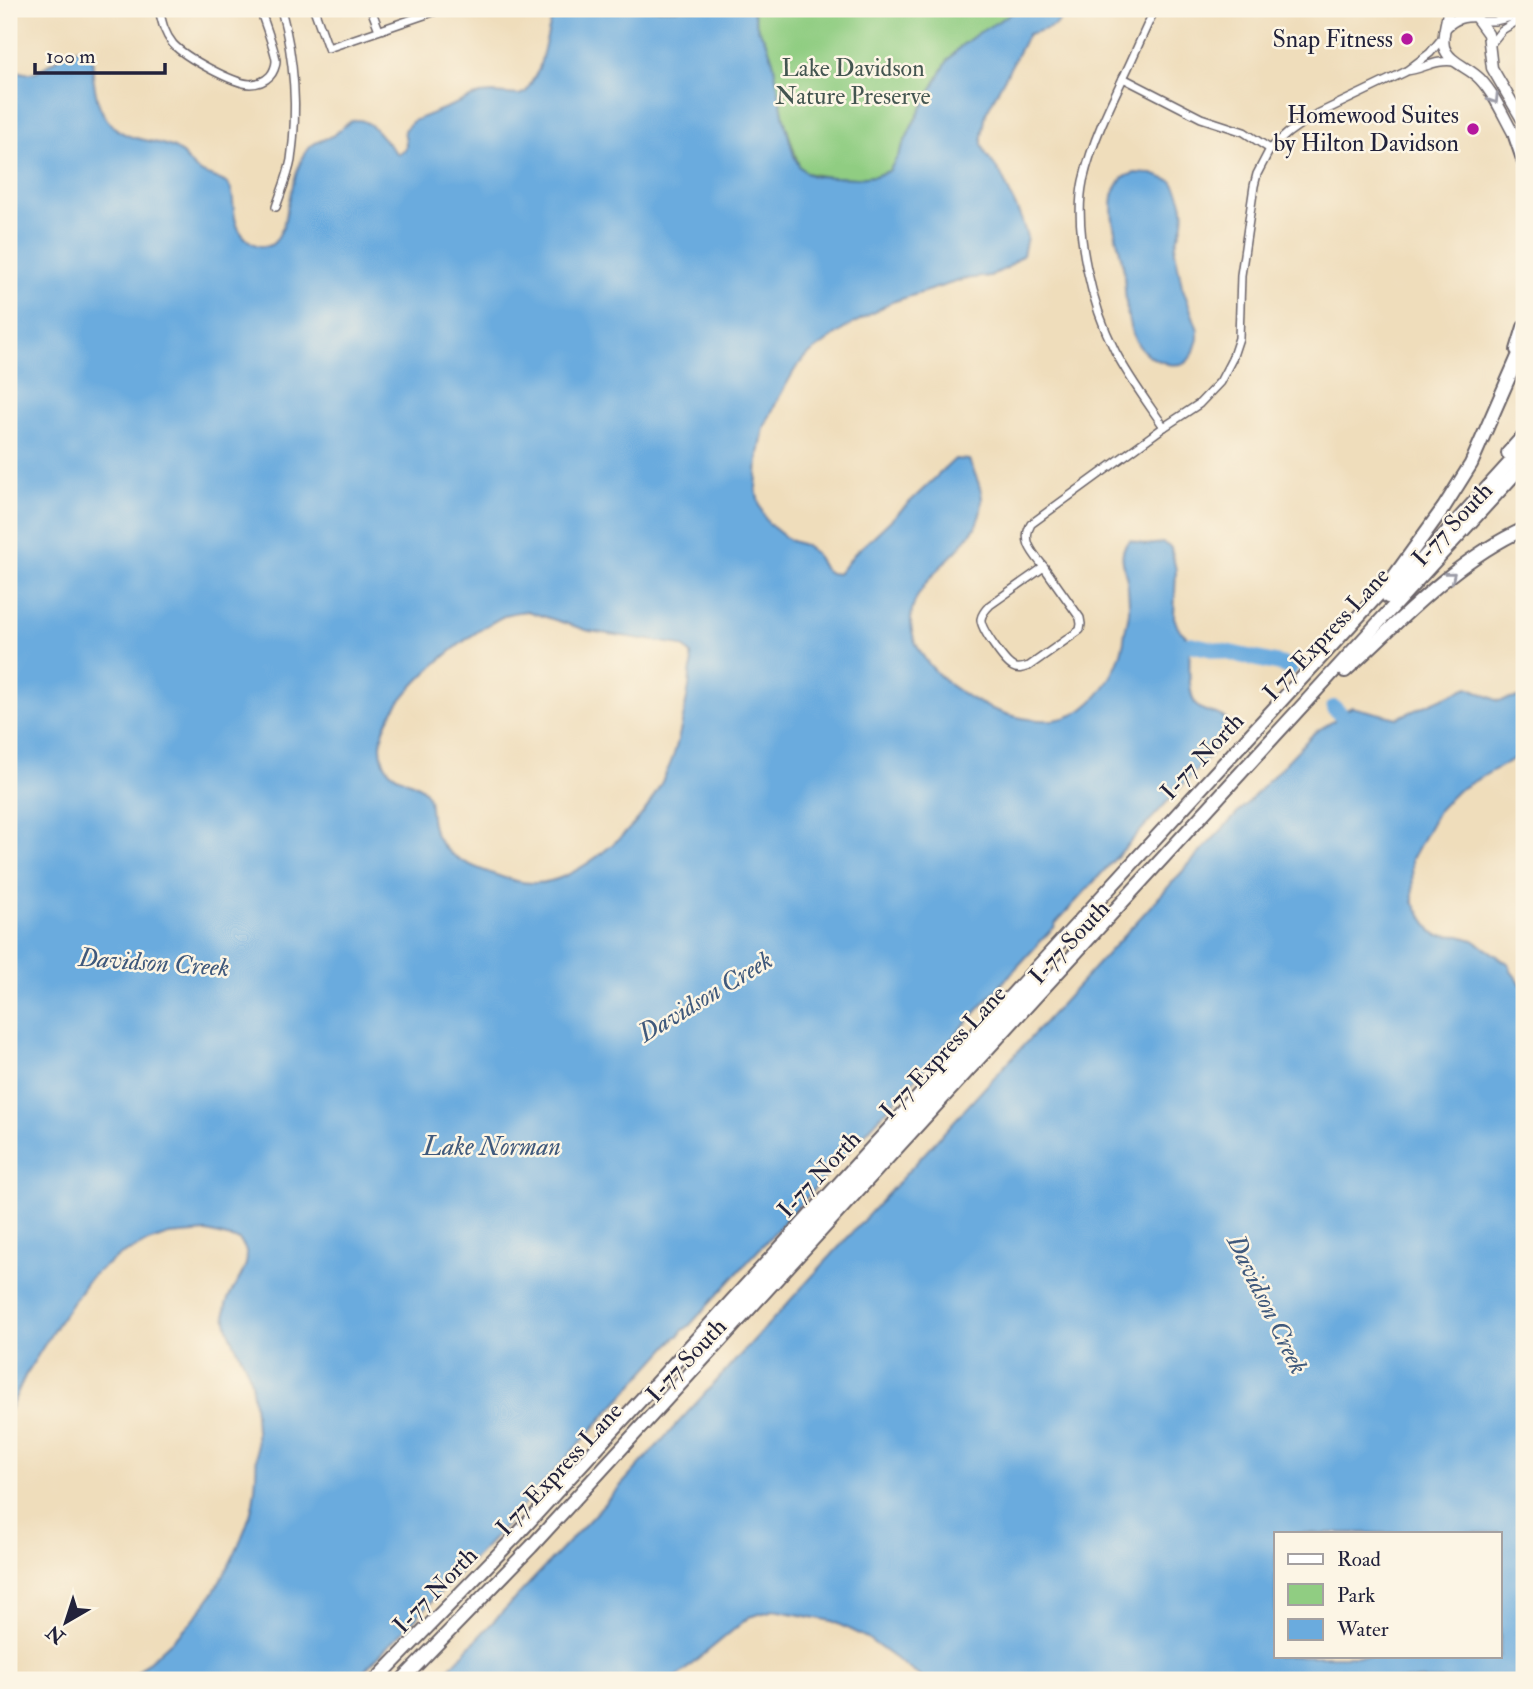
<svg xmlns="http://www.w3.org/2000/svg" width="1533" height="1689" viewBox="0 0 1533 1689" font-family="'IM FELL Double Pica',serif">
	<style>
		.green { fill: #90cd82; stroke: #59785e; stroke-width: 2 }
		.water { fill: #6aabde; stroke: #46668c; stroke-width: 2; fill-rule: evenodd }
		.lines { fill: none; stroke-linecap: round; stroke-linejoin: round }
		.river { stroke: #6aabde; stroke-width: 16 }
		.minor-casing { stroke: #6a6368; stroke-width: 10 }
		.secondary-casing { stroke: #6a6368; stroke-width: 13 }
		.motorway-casing { stroke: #6a6368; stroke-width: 16 }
		.minor { stroke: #fff; stroke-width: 7 }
		.secondary { stroke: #fff; stroke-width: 10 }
		.motorway { stroke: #fff; stroke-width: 12 }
		.oneway { stroke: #9c9ca7 }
		.poi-dot { fill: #b5179e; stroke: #fcf5e5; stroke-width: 2.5 }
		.labels { text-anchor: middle; stroke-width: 5; stroke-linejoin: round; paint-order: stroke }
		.poi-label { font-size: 24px; fill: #22223b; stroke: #fcf5e5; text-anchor: end }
		.park-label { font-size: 24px; fill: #435550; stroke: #fcf5e5 }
		.street-label { font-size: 24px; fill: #22223b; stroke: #fcf5e5 }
		.water-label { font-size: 26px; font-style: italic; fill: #3f597c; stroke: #fcf5e5 }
	</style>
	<rect width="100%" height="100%" fill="#fcf5e5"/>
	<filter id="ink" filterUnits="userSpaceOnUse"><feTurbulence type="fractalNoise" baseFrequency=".0143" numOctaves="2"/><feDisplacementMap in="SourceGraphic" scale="14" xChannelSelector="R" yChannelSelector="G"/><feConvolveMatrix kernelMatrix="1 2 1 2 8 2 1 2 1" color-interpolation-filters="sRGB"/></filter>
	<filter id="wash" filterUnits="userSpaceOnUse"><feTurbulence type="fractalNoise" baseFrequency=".00686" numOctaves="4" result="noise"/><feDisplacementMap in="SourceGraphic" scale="28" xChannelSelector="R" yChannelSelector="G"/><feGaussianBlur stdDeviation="1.57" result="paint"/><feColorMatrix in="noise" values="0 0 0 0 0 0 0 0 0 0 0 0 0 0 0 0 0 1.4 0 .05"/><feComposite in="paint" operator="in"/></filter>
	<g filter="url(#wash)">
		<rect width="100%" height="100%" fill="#efddbb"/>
		<!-- green -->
		<path class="green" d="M752,9H1019L977,34L961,46L948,60L914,122L898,156L889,171L875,176L857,178L829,177L806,173L799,166L784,119L773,61L767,43L758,29Z"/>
		<!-- water -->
		<g class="water">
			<path d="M554,9H752L758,29L767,43L773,61L784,119L794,156L799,166L806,173L813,176L857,178L875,176L889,171L898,156L914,122L948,60L961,46L977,34L1019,9H1068C1056,30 1049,28 1028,34L986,113L982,136V144L986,154L1001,174L1021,218L1027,237L1023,255L1007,268L990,276L965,279L892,302L844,329L804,358L794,371L777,401L764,428L758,460L756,490L760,506L765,518L769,524L789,540L804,545L815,553L823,568L830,573L838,574L855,553L873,537L955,459L969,460C981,487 988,500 975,528C969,535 964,542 958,549C941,567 912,591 911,618C908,682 1032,747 1083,709C1106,692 1123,660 1125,632C1126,624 1130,615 1129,606C1129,598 1128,588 1127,580C1124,565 1117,552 1130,540L1146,545L1163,543L1171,548L1176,570L1174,617L1178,628L1190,640C1190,656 1186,697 1198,707C1204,712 1212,712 1219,715C1224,717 1229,722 1233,725L1234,729L1055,924L1054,928L1051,930L689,1326L682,1331L680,1335L676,1337L492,1540L355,1680H130C149,1659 173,1642 192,1621C218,1591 238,1551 250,1515C260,1483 257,1415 251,1382C246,1358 226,1337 225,1313C224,1288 263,1265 239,1240L207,1232L169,1235L148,1242L122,1254L98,1271L88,1280L58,1323L25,1376L9,1411V66C32,83 44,66 65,54C69,52 75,48 80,49C84,50 90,55 92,59C93,63 93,70 93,75C95,92 98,111 111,124C127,142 154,139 174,148C184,152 188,164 197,170C206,176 217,177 226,183C240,191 224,226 252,243C257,246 261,247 267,246C276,245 279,234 283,227C288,206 296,160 311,146C318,140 328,139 335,134C344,127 350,117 363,121C378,126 385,144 398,154L404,151C408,144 405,138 404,130L413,121L480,94L493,93L519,95L526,92L539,69ZM527,611L589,631L675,644L685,648L691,654L692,666C689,673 690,679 689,687C685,708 681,733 674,754C668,772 658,790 648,806C627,837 571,885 533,883C521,883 507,879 496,875C473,867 444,857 434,831C430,821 431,810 429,800C422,773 381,789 381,745C382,699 468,633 506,615C512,612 520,612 527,611Z"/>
			<path d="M1135,173L1152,174L1172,181C1182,195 1187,214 1181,230C1178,237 1175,243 1175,251L1182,286L1198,330V339L1193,354L1186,363C1171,366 1169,365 1155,359C1122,344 1127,296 1123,266C1119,243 1109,220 1113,196C1114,190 1119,183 1123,177Z"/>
			<path d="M1468,687L1498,701L1524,697V753L1457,791L1439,809L1412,859L1413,902L1432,931L1437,935L1460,936L1473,940L1509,964L1511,971L1524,988V1680H925L867,1638L832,1621L774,1610L749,1617L673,1680H438L592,1517L1192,861L1315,732L1335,720L1340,713L1352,707L1397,718ZM1500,1533V1656H1276V1533Z"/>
		</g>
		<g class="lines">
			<!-- river -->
			<g class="river">
				<path d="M1170,647L1190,644L1284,665L1290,668"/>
				<path d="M1334,708L1344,718V722L1338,732"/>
			</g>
		</g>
	</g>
	<g filter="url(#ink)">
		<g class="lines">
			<defs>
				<g id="minor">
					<path d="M159,9C162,22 164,33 173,44C185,57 232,83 250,84C257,84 265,81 270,76C273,73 276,66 276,61C276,52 263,19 260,9"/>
					<path d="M314,9L328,48L442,9"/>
					<path d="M371,9L379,30"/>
					<path d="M1155,9C1145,29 1136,51 1126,72C1109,107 1092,142 1083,181C1073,230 1092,306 1115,351C1129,378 1147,402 1164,427"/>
					<path d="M1480,21H1495L1524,14"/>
					<path d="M1490,45L1502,30L1524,17"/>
					<path d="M1406,71C1425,69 1434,59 1455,62"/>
					<path d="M1123,78L1201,118L1244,132L1270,149"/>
					<path d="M276,207C281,192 288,176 291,160C298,110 294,57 281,9"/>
					<path d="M1044,567C1033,553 1021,541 1031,524L1164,427L1199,404L1220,382L1232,359L1239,338L1241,275L1254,186L1257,174L1270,149L1288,133L1309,118L1405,72L1430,53L1444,36"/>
					<path d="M1044,567L1080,618L1081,624L1080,630L1029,666C1023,668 1018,670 1013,667C1005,663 980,628 981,619C982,613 986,609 990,605Z"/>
				</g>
				<g id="secondary">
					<path d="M1448,9C1448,21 1441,35 1444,47C1449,63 1469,67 1480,79C1496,96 1505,120 1517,140"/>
					<path d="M1470,9L1488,34L1492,68L1524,123"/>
					<path d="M1446,27C1455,18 1463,16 1476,16"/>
				</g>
				<g id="motorway">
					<path d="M1515,136L1524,162"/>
					<path d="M1517,350L1524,327"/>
					<path d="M1508,453L1524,435"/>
					<path d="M1388,597L1524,447"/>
					<path d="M1345,671C1401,620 1455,560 1524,529"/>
					<path d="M707,1340L1040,977"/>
					<path d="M376,1680L517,1535L1390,582L1444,507L1471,464L1524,343"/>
					<path d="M402,1680L531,1547L1524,464"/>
				</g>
			</defs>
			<!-- minor casing -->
			<use href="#minor" class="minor-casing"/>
			<!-- secondary casing -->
			<use href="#secondary" class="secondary-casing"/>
			<!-- motorway casing -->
			<use href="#motorway" class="motorway-casing"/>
			<!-- minor -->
			<use href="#minor" class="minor"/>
			<!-- secondary -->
			<use href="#secondary" class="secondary"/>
			<!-- motorway -->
			<use href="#motorway" class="motorway"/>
		</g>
		<!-- one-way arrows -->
		<defs><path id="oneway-chevron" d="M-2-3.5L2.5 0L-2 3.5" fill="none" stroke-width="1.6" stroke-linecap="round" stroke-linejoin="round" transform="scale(1.75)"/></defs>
		<g class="oneway">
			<use href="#oneway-chevron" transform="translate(1494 99) rotate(57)"/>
			<use href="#oneway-chevron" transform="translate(1451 576) rotate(-39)"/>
		</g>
	</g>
	<!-- markers -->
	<g class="poi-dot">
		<circle cx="1407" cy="39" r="7"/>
		<circle cx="1473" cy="129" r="7"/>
	</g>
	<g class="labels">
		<!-- poi labels -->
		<g class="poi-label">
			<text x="1393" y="47">Snap Fitness</text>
			<text x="1459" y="123">Homewood Suites<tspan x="1459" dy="28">by Hilton Davidson</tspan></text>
		</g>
		<!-- park labels -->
		<g class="park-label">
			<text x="853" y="76">Lake Davidson<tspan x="853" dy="28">Nature Preserve</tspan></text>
		</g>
		<!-- street labels -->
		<g class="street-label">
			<text transform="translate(1452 524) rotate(-47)" y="8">I-77 South</text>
			<text transform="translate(1326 634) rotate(-47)" y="8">I 77 Express Lane</text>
			<text transform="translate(1202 756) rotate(-47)" y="8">I-77 North</text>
			<text transform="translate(1069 942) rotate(-47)" y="8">I-77 South</text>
			<text transform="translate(943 1052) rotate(-47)" y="8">I 77 Express Lane</text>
			<text transform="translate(819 1174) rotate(-47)" y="8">I-77 North</text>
			<text transform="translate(686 1360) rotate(-47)" y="8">I-77 South</text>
			<text transform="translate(559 1469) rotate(-47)" y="8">I 77 Express Lane</text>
			<text transform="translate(435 1590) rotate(-46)" y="8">I-77 North</text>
		</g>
		<!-- water labels -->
		<g class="water-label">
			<text transform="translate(154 962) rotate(4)" y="9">Davidson Creek</text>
			<text transform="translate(705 996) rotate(-31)" y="9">Davidson Creek</text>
			<text x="492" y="1155">Lake Norman</text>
			<text transform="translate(1268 1304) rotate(64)" y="9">Davidson Creek</text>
		</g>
	</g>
	<!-- margin -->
	<rect width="1533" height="1689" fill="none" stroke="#fcf5e5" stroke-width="35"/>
	<!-- legend -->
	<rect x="1274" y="1532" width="228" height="126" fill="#fcf5e5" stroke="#a5a1a1" stroke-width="2"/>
	<rect x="1288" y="1554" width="35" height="10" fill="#ffffff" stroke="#a5a1a1" stroke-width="2"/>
	<text x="1337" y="1566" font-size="21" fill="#22223b">Road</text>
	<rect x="1288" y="1584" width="35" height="21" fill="#90cd82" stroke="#a5a1a1" stroke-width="2"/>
	<text x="1337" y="1602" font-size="21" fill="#22223b">Park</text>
	<rect x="1288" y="1619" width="35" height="21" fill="#6aabde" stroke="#a5a1a1" stroke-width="2"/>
	<text x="1337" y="1636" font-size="21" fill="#22223b">Water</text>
	<!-- north arrow -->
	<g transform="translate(66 1622) rotate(219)" stroke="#fcf5e5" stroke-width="5" paint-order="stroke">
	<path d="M0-5L12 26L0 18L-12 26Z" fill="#22223b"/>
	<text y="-10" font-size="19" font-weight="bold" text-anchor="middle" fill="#22223b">N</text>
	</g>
	<!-- scale -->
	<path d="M35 63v10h130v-10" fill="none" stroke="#22223b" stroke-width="3.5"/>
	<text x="46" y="63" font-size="21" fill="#22223b" stroke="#fcf5e5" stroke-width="5" paint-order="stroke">100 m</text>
</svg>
